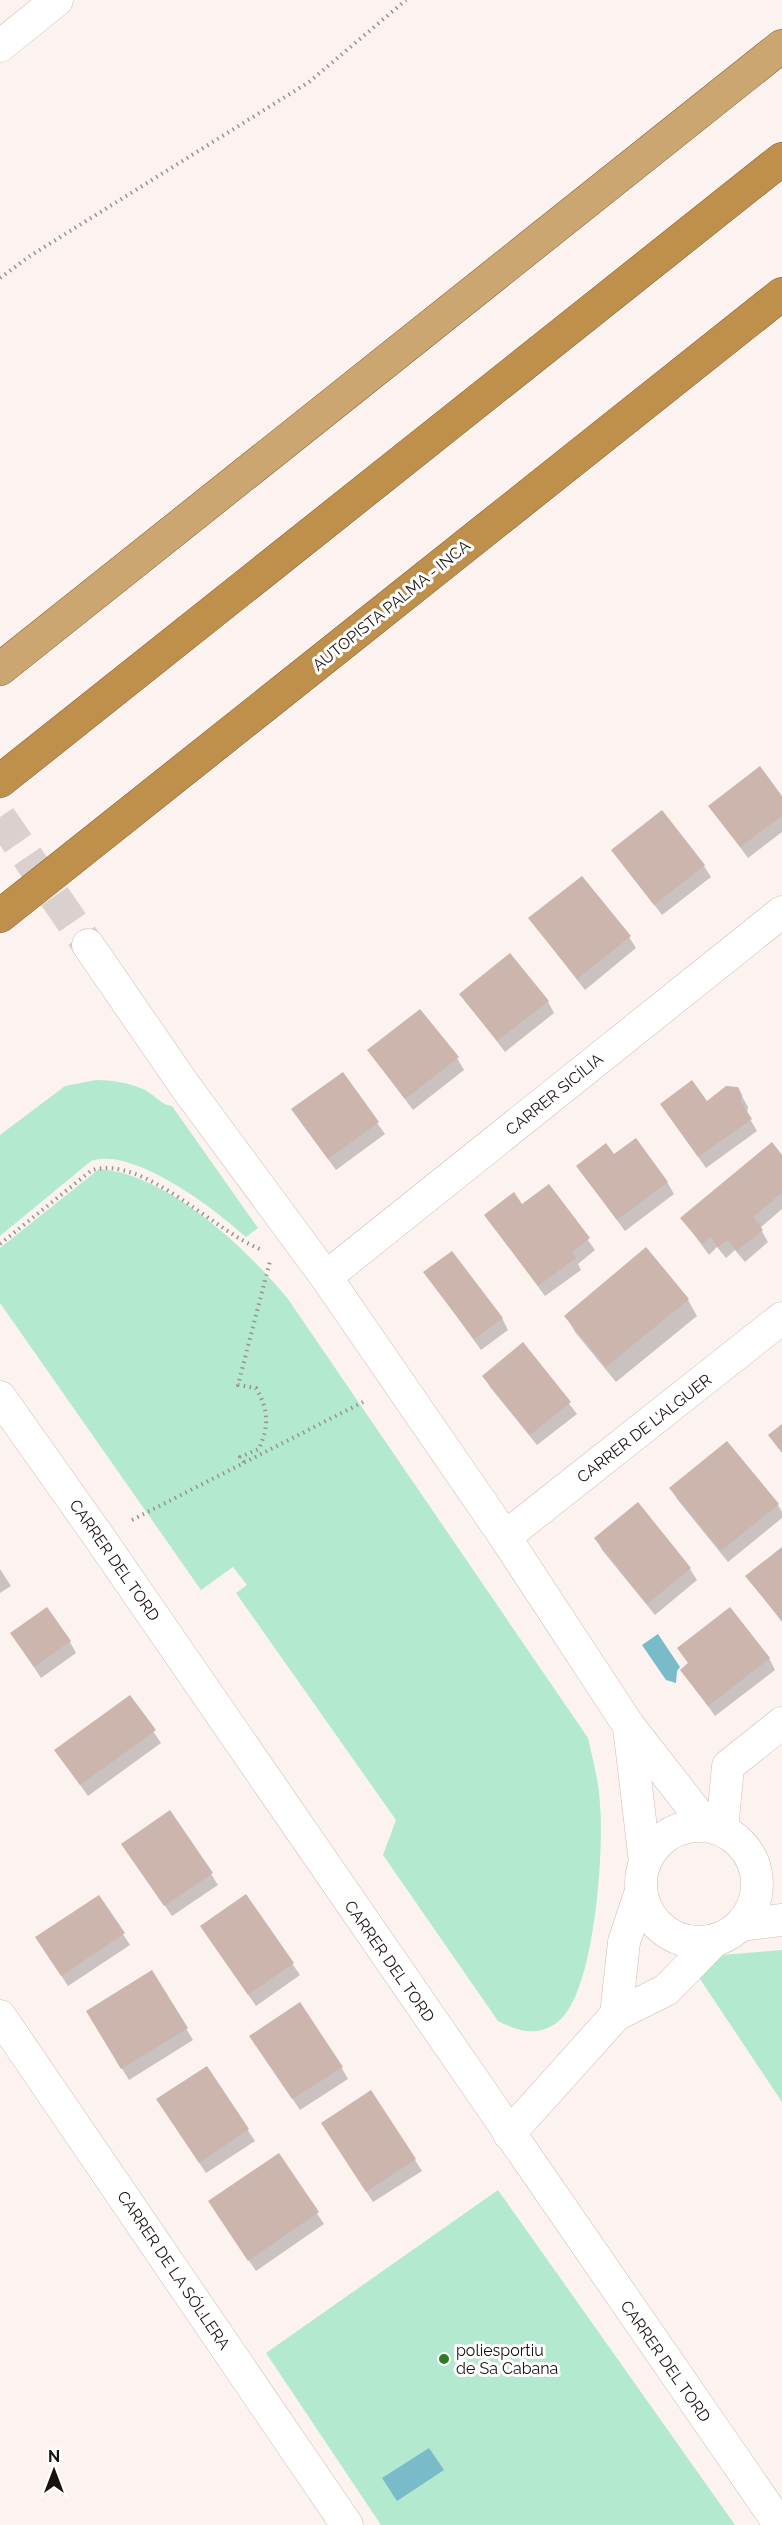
<svg xmlns="http://www.w3.org/2000/svg" width="782" height="2525" viewBox="0 0 782 2525" font-family="Raleway,sans-serif">
	<style>
		.green { fill: #b2e9cf }
		.water { fill: #7abbca }
		.shadow { fill: #0003 }
		.building { fill: #cbb5ad }
		.lines { fill: none; stroke-linecap: round; stroke-linejoin: round }
		.minor-tunnel { stroke: #dad1ce; stroke-width: 32; stroke-dasharray: 32 16; stroke-linecap: butt }
		.minor-casing { stroke: #d0bab2; stroke-width: 33 }
		.trunk-casing { stroke: #856337; stroke-width: 34 }
		.motorway-casing { stroke: #856337; stroke-width: 34 }
		.path { stroke: #9a928f; stroke-width: 4; stroke-dasharray: 1.5 4.5; stroke-linecap: butt }
		.minor { stroke: #fff; stroke-width: 32 }
		.trunk { stroke: #cca670; stroke-width: 33 }
		.motorway { stroke: #bf8f4c; stroke-width: 33 }
		.poi-dot { fill: #2c7b25; stroke: #fff; stroke-width: 2 }
		.labels { text-anchor: middle; stroke-width: 6; stroke-linejoin: round; paint-order: stroke }
		.street-label { font-size: 16px; fill: #1a120f; stroke: #fff }
		.poi-label { font-size: 16px; fill: #1a120f; stroke: #fff; text-anchor: start }
	</style>
	<rect width="100%" height="100%" fill="#fcf3f0"/>
	<!-- green -->
	<g class="green">
		<path d="M96,1080C112,1080 129,1083 143,1089C154,1094 161,1105 172,1106L258,1228L246,1237C216,1210 133,1146 91,1161L0,1236V1135L65,1086Z"/>
		<path d="M99,1169C168,1174 246,1248 288,1299L588,1738C593,1760 599,1782 600,1805C604,1852 595,1986 561,2019C541,2038 519,2032 498,2021L383,1855L396,1820L236,1593L247,1585L233,1567L201,1590L0,1303V1248Z"/>
		<path d="M782,1950V2102L686,1958Z"/>
		<path d="M498,2190L735,2525H381L266,2353Z"/>
	</g>
	<!-- water -->
	<g class="water">
		<path d="M658,1634L680,1667L677,1671L676,1683L666,1680L642,1645Z"/>
		<path d="M429,2448L444,2470L397,2501L382,2478Z"/>
	</g>
	<!-- shadow -->
	<g class="shadow">
		<path d="M782,799V832L748,858L710,806Z"/>
		<path d="M613,850L704,866L711,877L662,915Z"/>
		<path d="M530,919L629,937L636,948L585,990Z"/>
		<path d="M461,994L548,1002L554,1013L505,1052Z"/>
		<path d="M369,1051L457,1058L464,1070L413,1110Z"/>
		<path d="M342,1074L385,1134L336,1170L300,1121Z"/>
		<path d="M739,1091L748,1107L747,1114L757,1131L706,1168L669,1115Z"/>
		<path d="M782,1158V1209L760,1228L768,1242L745,1262L735,1250L726,1258L717,1247L709,1255L682,1218Z"/>
		<path d="M585,1177L667,1182L674,1194L625,1231Z"/>
		<path d="M549,1186L595,1250L578,1264L581,1270L545,1296L486,1216L522,1206Z"/>
		<path d="M646,1249L688,1300L697,1316L616,1382L575,1332L566,1316Z"/>
		<path d="M425,1273L502,1318L508,1330L481,1350Z"/>
		<path d="M523,1344L577,1414L537,1445L490,1387L484,1376Z"/>
		<path d="M671,1488L778,1505L782,1512V1518L728,1562L677,1499Z"/>
		<path d="M637,1505L690,1569L697,1580L655,1615L602,1550L596,1538Z"/>
		<path d="M782,1548V1622L747,1576Z"/>
		<path d="M0,1569L11,1586L0,1593Z"/>
		<path d="M12,1634L70,1642L76,1653L41,1678Z"/>
		<path d="M679,1648L769,1658L775,1670L715,1716L682,1670L689,1664Z"/>
		<path d="M130,1697L161,1743L88,1796L63,1761Z"/>
		<path d="M130,1855L211,1874L218,1885L172,1916Z"/>
		<path d="M246,1896L300,1975L256,2006L202,1927Z"/>
		<path d="M99,1897L130,1945L68,1986L44,1949Z"/>
		<path d="M152,1972L193,2040L129,2080L94,2023Z"/>
		<path d="M258,2047L341,2067L348,2079L300,2110Z"/>
		<path d="M207,2068L255,2141L206,2173L165,2111Z"/>
		<path d="M329,2134L415,2160L422,2171L373,2202Z"/>
		<path d="M278,2155L324,2224L256,2271L216,2212Z"/>
	</g>
	<!-- building -->
	<g class="building">
		<path d="M760,766L782,796V816L740,847L708,806Z"/>
		<path d="M662,810L705,865L654,905L611,850Z"/>
		<path d="M582,876L631,936L577,979L528,918Z"/>
		<path d="M510,953L549,1001L497,1041L459,994Z"/>
		<path d="M420,1009L459,1057L405,1099L367,1050Z"/>
		<path d="M343,1072L379,1122L328,1159L291,1109Z"/>
		<path d="M692,1080L707,1101L726,1086L738,1087L742,1095L741,1102L752,1119L698,1157L660,1104Z"/>
		<path d="M636,1138L668,1182L617,1220L576,1166L606,1143L614,1154Z"/>
		<path d="M772,1142L782,1155V1193L753,1217L763,1230L737,1251L728,1240L718,1247L710,1237L702,1244L680,1218Z"/>
		<path d="M549,1184L590,1238L572,1252L576,1258L538,1286L484,1215L514,1192L522,1204Z"/>
		<path d="M646,1247L689,1299L606,1367L564,1316Z"/>
		<path d="M452,1251L503,1318L474,1339L423,1272Z"/>
		<path d="M523,1342L571,1402L530,1435L482,1376Z"/>
		<path d="M782,1424V1453L768,1435Z"/>
		<path d="M727,1441L779,1504L721,1551L669,1488Z"/>
		<path d="M638,1502L691,1568L647,1604L594,1538Z"/>
		<path d="M782,1547V1621L745,1576Z"/>
		<path d="M47,1607L71,1641L34,1667L10,1633Z"/>
		<path d="M730,1607L770,1658L708,1706L680,1670L688,1663L677,1648Z"/>
		<path d="M130,1695L156,1730L80,1785L54,1750Z"/>
		<path d="M170,1810L213,1873L164,1906L121,1844Z"/>
		<path d="M246,1894L294,1963L248,1995L200,1926Z"/>
		<path d="M99,1895L125,1933L61,1976L35,1937Z"/>
		<path d="M152,1970L188,2028L121,2069L86,2011Z"/>
		<path d="M300,2002L343,2067L292,2099L249,2036Z"/>
		<path d="M207,2066L249,2129L199,2163L156,2099Z"/>
		<path d="M371,2090L416,2159L366,2192L321,2123Z"/>
		<path d="M279,2153L319,2212L248,2261L208,2201Z"/>
	</g>
	<g class="lines">
		<!-- minor-tunnel -->
		<path class="minor-tunnel" d="M0,817L88,945"/>
		<defs>
			<g id="minor">
				<path d="M0,46L57,0"/>
				<path d="M88,945L185,1086L326,1277L505,1537L629,1726L707,1826"/>
				<path d="M326,1277L782,912"/>
				<path d="M0,1397L99,1537L780,2525"/>
				<path d="M505,1537L782,1318"/>
				<path d="M629,1727L645,1862"/>
				<circle cx="699" cy="1884" r="58"/>
				<path d="M722,1830L728,1766L782,1723"/>
				<path d="M741,1925L782,1920"/>
				<path d="M616,2015L624,1942L641,1891"/>
				<path d="M0,2016L347,2525"/>
				<path d="M509,2134L616,2015L666,1990L714,1941"/>
			</g>
			<path id="trunk" d="M0,669L782,46"/>
			<g id="motorway">
				<path d="M0,781L782,159"/>
				<path d="M0,916L782,294"/>
			</g>
		</defs>
		<!-- minor casing -->
		<use href="#minor" class="minor-casing"/>
		<!-- trunk casing -->
		<use href="#trunk" class="trunk-casing"/>
		<!-- motorway casing -->
		<use href="#motorway" class="motorway-casing"/>
		<!-- path -->
		<g class="path">
			<path d="M0,278L30,256L309,82L406,0"/>
			<path d="M0,1244L92,1170C144,1155 214,1231 260,1249"/>
			<path d="M244,1462L240,1457L259,1449C269,1425 269,1411 256,1388L238,1385L270,1261"/>
			<path d="M132,1520L365,1401"/>
		</g>
		<!-- minor -->
		<use href="#minor" class="minor"/>
		<!-- trunk -->
		<use href="#trunk" class="trunk"/>
		<!-- motorway -->
		<use href="#motorway" class="motorway"/>
	</g>
	<!-- markers -->
	<circle class="poi-dot" cx="444" cy="2359" r="6"/>
	<g class="labels">
		<!-- street labels -->
		<g class="street-label">
			<text transform="translate(391 605) rotate(-39)" y="6">AUTOPISTA PALMA - INCA</text>
			<text transform="translate(554 1094) rotate(-39)" y="6">CARRER SICÍLIA</text>
			<text transform="translate(644 1428) rotate(-38)" y="6">CARRER DE L'ALGUER</text>
			<text transform="translate(115 1560) rotate(55)" y="6">CARRER DEL TORD</text>
			<text transform="translate(390 1961) rotate(55)" y="6">CARRER DEL TORD</text>
			<text transform="translate(174 2270) rotate(56)" y="6">CARRER DE LA SÓL·LERA</text>
			<text transform="translate(666 2361) rotate(55)" y="6">CARRER DEL TORD</text>
		</g>
		<!-- poi labels -->
		<g class="poi-label">
			<text x="456" y="2356">poliesportiu<tspan x="456" dy="18">de Sa Cabana</tspan></text>
		</g>
	</g>
	<!-- north arrow -->
	<g transform="translate(54 2471)" stroke="#ffffff" stroke-width="4.5" paint-order="stroke">
	<path d="M0-4.5L10 22L0 15L-10 22Z" fill="#1a120f"/>
	<text y="-9" font-size="16" font-weight="bold" text-anchor="middle" fill="#1a120f">N</text>
	</g>
</svg>
